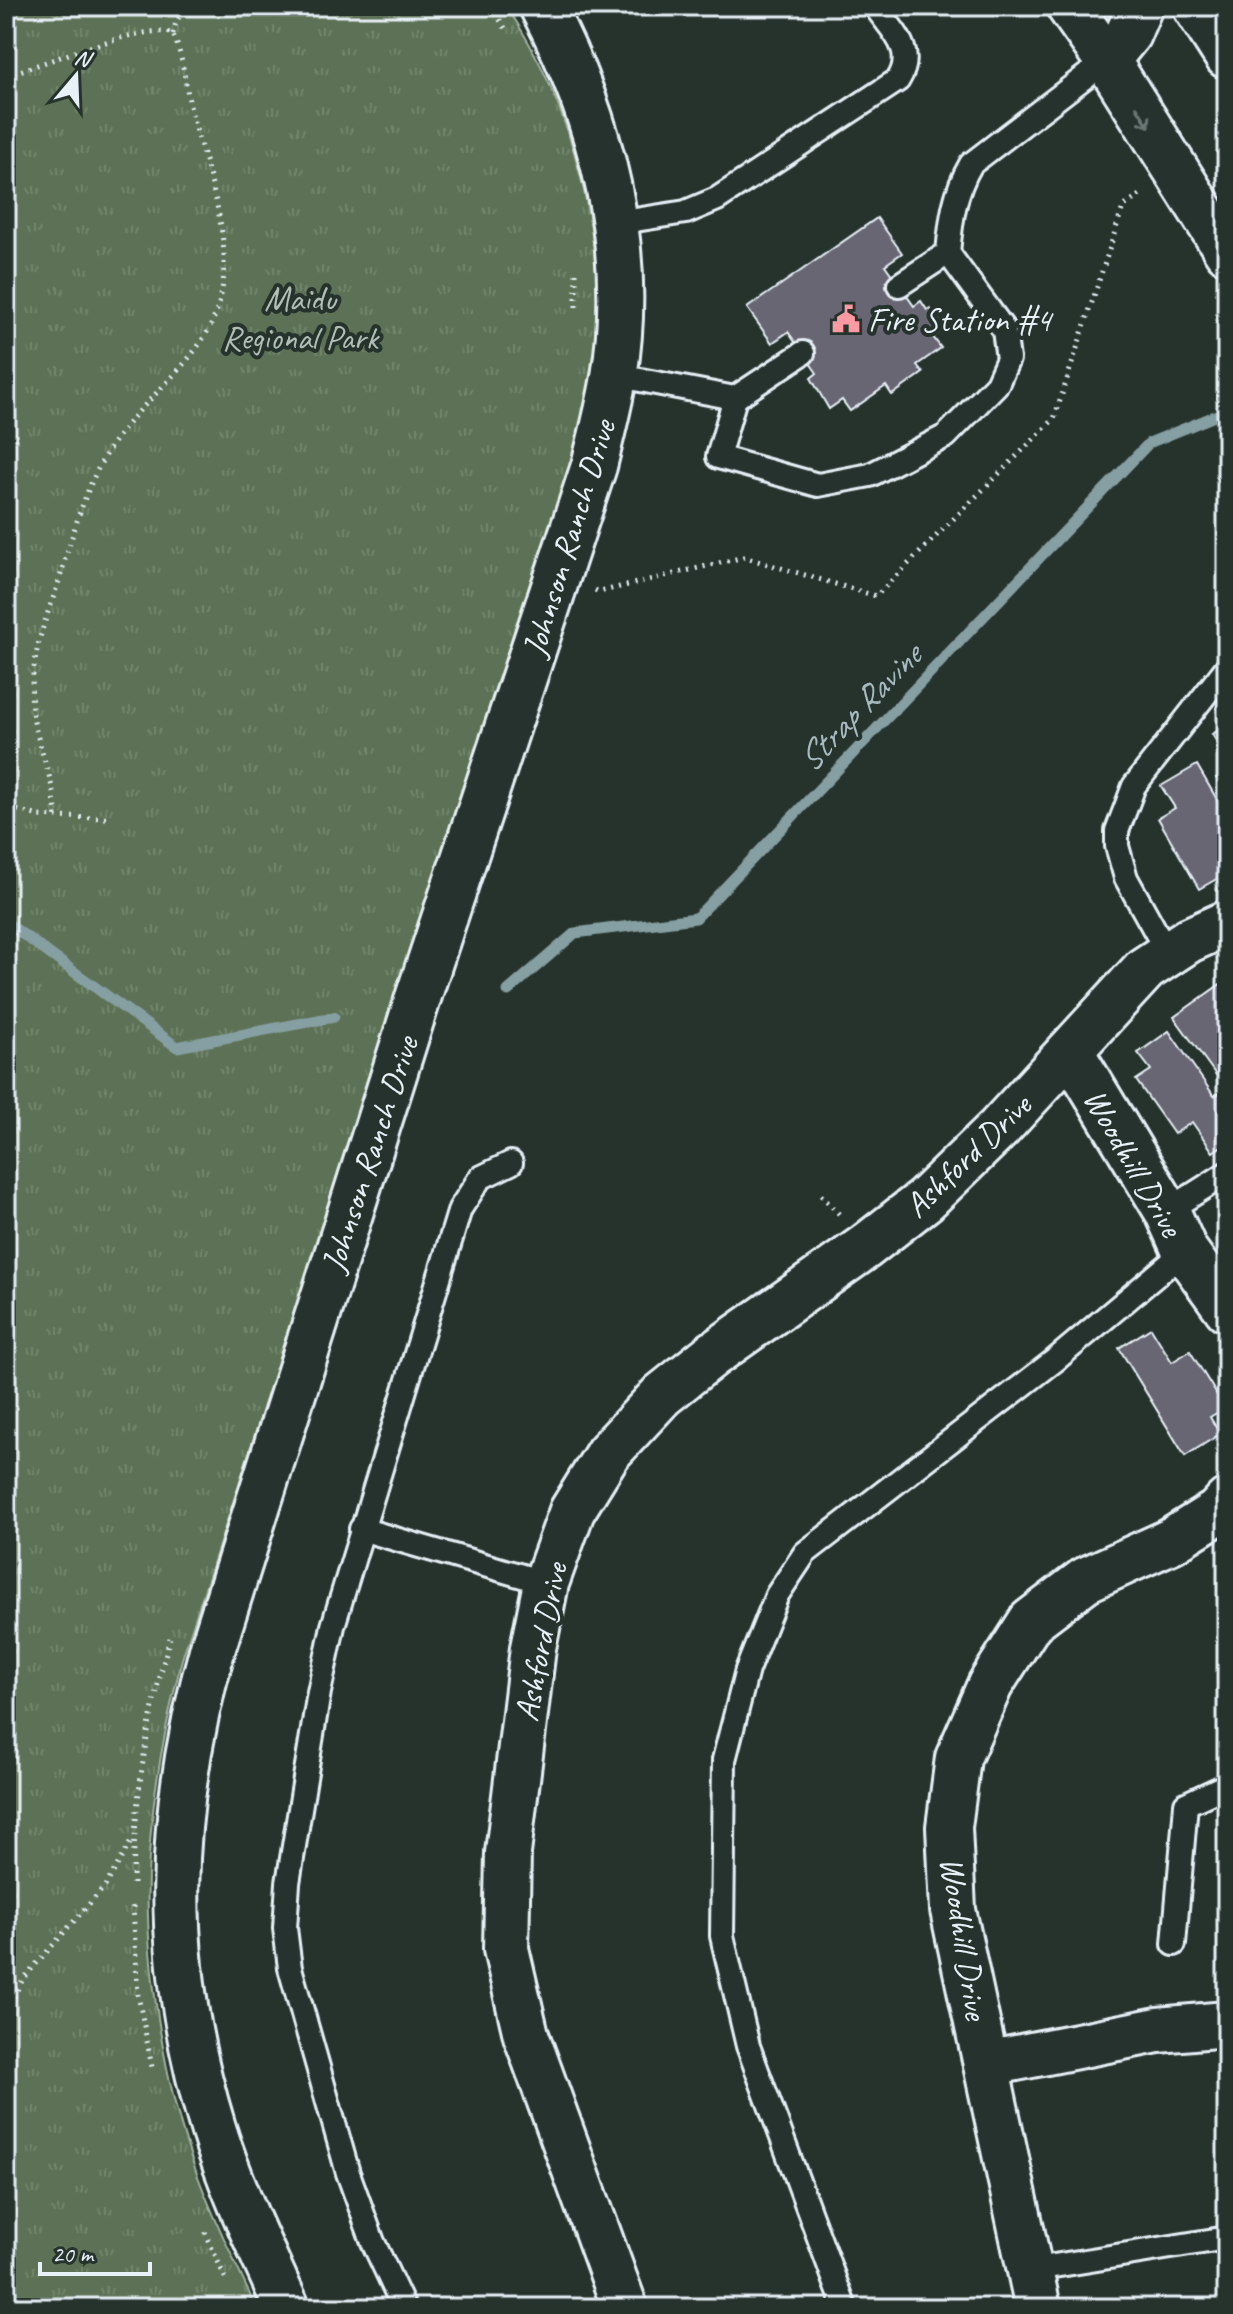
<svg xmlns="http://www.w3.org/2000/svg" width="1233" height="2314" viewBox="0 0 1233 2314" font-family="Caveat,sans-serif">
	<style>
		.park { fill: url(#park-tufts); stroke: #a2b1a6; stroke-width: 2 }
		.lines { fill: none; stroke-linecap: round; stroke-linejoin: round }
		.stream { stroke: #869fa2; stroke-width: 11 }
		.building { fill: #686673; stroke: #e8f1f8; stroke-width: 2 }
		.service-casing { stroke: #e8f1f8; stroke-width: 28 }
		.minor-casing { stroke: #e8f1f8; stroke-width: 50 }
		.tertiary-casing { stroke: #e8f1f8; stroke-width: 50 }
		.secondary-casing { stroke: #e8f1f8; stroke-width: 50 }
		.path { stroke: #e8f1f8; stroke-width: 5; stroke-dasharray: 2 6; stroke-linecap: butt }
		.service { stroke: #26332d; stroke-width: 22 }
		.minor { stroke: #26332d; stroke-width: 44 }
		.tertiary { stroke: #26332d; stroke-width: 44 }
		.secondary { stroke: #26332d; stroke-width: 44 }
		.oneway { stroke: #6a7674 }
		.labels { text-anchor: middle; stroke-width: 8; stroke-linejoin: round; paint-order: stroke }
		.park-label { font-size: 34px; fill: #b0beb6; stroke: #26332d }
		.poi-label { font-size: 34px; fill: #e8f1f8; stroke: #26332d; text-anchor: start }
		.street-label { font-size: 34px; fill: #e8f1f8; stroke: #26332d }
		.water-label { font-size: 36px; font-style: italic; fill: #a6babf; stroke: #26332d }
	</style>
	<defs>
		<pattern id="park-tufts" width="24" height="20" patternUnits="userSpaceOnUse" patternTransform="scale(2)"><rect width="24" height="20" fill="#5c7154"/><path d="M3 7l-1-3M5 7V3M7 7l1-3M15 17l-1-3M17 17v-4M19 17l1-3" fill="none" stroke="#73866d"/></pattern>
	</defs>
	<rect width="100%" height="100%" fill="#26332d"/>
	<filter id="ink" filterUnits="userSpaceOnUse"><feTurbulence type="fractalNoise" baseFrequency=".0125" numOctaves="2"/><feDisplacementMap in="SourceGraphic" scale="16" xChannelSelector="R" yChannelSelector="G"/><feConvolveMatrix kernelMatrix="1 2 1 2 8 2 1 2 1" color-interpolation-filters="sRGB"/></filter>
	<g filter="url(#ink)">
		<!-- park -->
		<path class="park" d="M6,6H506C574,105 610,249 593,368C587,407 576,444 566,482L182,1659C165,1724 153,1790 149,1857C142,1950 164,2087 197,2174C214,2220 236,2264 256,2308H6Z"/>
		<g class="lines">
			<!-- stream -->
			<g class="stream">
				<path d="M6,926L10,925L177,1047L334,1017"/>
				<path d="M508,991L575,933L696,918L1149,443L1227,411"/>
			</g>
		</g>
		<!-- building -->
		<g class="building">
			<path d="M877,218L902,253L885,265L914,306L921,301L927,310L930,308L944,328L933,337L941,348L917,365L923,373L892,395L886,386L850,411L842,400L829,409L811,378L817,373L788,332L772,343L747,308Z"/>
			<path d="M1227,726V760L1212,734Z"/>
			<path d="M1197,765L1226,815L1222,817L1227,825V873L1199,889L1158,818L1175,808L1161,786Z"/>
			<path d="M1227,772V798L1216,778Z"/>
			<path d="M1222,983L1227,990V1090L1174,1017Z"/>
			<path d="M1169,1031L1214,1096L1219,1093L1227,1105V1142L1213,1152L1192,1122L1174,1134L1136,1080L1151,1070L1138,1053Z"/>
			<path d="M1151,1328L1172,1362L1190,1351L1225,1408L1210,1417L1220,1434L1185,1456L1119,1348Z"/>
		</g>
		<g class="lines">
			<defs>
				<g id="service">
					<path d="M616,223L686,212L717,199L898,80C917,50 892,31 875,6"/>
					<path d="M899,285L948,253C951,220 954,193 971,164L1107,60"/>
					<path d="M614,375L735,398L803,353"/>
					<path d="M735,398L718,457L818,485L870,475L946,436L997,384L1008,359L1004,330L948,253"/>
					<path d="M1167,952L1126,878L1117,846V831L1134,786L1227,667"/>
					<path d="M1167,1211L1227,1173"/>
					<path d="M361,1529L546,1583"/>
					<path d="M1174,1944L1186,1804L1227,1785"/>
					<path d="M1029,2270L1227,2238"/>
					<path d="M404,2308L373,2242L348,2173L290,1968L285,1928L288,1883L319,1692L333,1626L460,1209L480,1178L511,1163"/>
					<path d="M845,2308L748,2046L722,1936L724,1760L747,1670L777,1595L805,1553L1054,1361L1185,1251"/>
				</g>
				<g id="minor">
					<path d="M1071,1052L1167,1211L1185,1251L1227,1309"/>
					<path d="M986,2064L1158,2030L1227,2024"/>
					<path d="M625,2308L526,2035L506,1949L508,1853L533,1648L546,1583L572,1511L608,1453L662,1395L712,1355L865,1247L925,1200L999,1128L1145,969L1189,940L1227,923"/>
					<path d="M1038,2308L953,1910L949,1827L958,1758L990,1685L1031,1621L1085,1580L1171,1541L1217,1512L1227,1501"/>
				</g>
				<path id="tertiary" d="M287,2308C261,2249 232,2190 213,2128C162,1961 166,1814 213,1647L419,995L594,466C601,437 609,407 614,377C635,248 602,120 542,6"/>
				<g id="secondary">
					<path d="M1069,6L1107,60L1227,251"/>
					<path d="M1195,6L1227,56"/>
					<path d="M1107,60L1128,34L1140,6"/>
				</g>
			</defs>
			<!-- service casing -->
			<use href="#service" class="service-casing"/>
			<!-- minor casing -->
			<use href="#minor" class="minor-casing"/>
			<!-- tertiary casing -->
			<use href="#tertiary" class="tertiary-casing"/>
			<!-- secondary casing -->
			<use href="#secondary" class="secondary-casing"/>
			<!-- path -->
			<g class="path">
				<path d="M491,6L505,28"/>
				<path d="M173,34C176,18 180,13 195,7"/>
				<path d="M6,75C42,66 144,21 173,34C184,59 185,84 191,110C207,175 241,252 214,318C197,360 150,395 122,431C87,475 75,528 59,581C51,605 40,631 36,656C32,678 29,701 34,722C41,754 55,784 56,817L39,816L6,807"/>
				<path d="M576,307V273"/>
				<path d="M595,590L599,592L744,557L876,596L1054,419L1123,207L1143,193"/>
				<path d="M56,817L106,818"/>
				<path d="M821,1195L840,1215"/>
				<path d="M133,1884C134,1800 147,1720 170,1638"/>
				<path d="M133,1906L138,1995L152,2067"/>
				<path d="M6,2011L23,1979L106,1885L133,1838"/>
				<path d="M205,2232L227,2282"/>
			</g>
			<!-- service -->
			<use href="#service" class="service"/>
			<!-- minor -->
			<use href="#minor" class="minor"/>
			<!-- tertiary -->
			<use href="#tertiary" class="tertiary"/>
			<!-- secondary -->
			<use href="#secondary" class="secondary"/>
		</g>
		<!-- one-way arrows -->
		<defs><path id="oneway-shaft" d="M-6 0H5M1.5-3L5.5 0L1.5 3" fill="none" stroke-width="1.6" stroke-linecap="round" stroke-linejoin="round" transform="scale(2)"/></defs>
		<use class="oneway" href="#oneway-shaft" transform="translate(1143 117) rotate(58)"/>
	</g>
	<!-- icons -->
	<defs>
		<symbol id="civic-bare" viewBox="-9 -9 18 18"><path d="M-.6-6.5H3V-4.5H.6V-3L4-1V1h2V6H-6V1h2V-1L-.6-3ZM-1.2 2.5V6h2.4V2.5Z" fill="#ff9aa2" stroke="#26332d" stroke-width="2.5" paint-order="stroke"/></symbol>
	</defs>
	<g fill-rule="evenodd">
		<use href="#civic-bare" x="826" y="299" width="40" height="40"/>
	</g>
	<g class="labels">
		<!-- park labels -->
		<g class="park-label">
			<text x="300" y="310">Maidu<tspan x="300" dy="39">Regional Park</tspan></text>
		</g>
		<!-- poi labels -->
		<g class="poi-label">
			<text x="868" y="331">Fire Station #4</text>
		</g>
		<!-- street labels -->
		<g class="street-label">
			<text transform="translate(568 538) rotate(-73)" y="12">Johnson Ranch Drive</text>
			<text transform="translate(369 1154) rotate(-72)" y="12">Johnson Ranch Drive</text>
			<text transform="translate(967 1155) rotate(-44)" y="12">Ashford Drive</text>
			<text transform="translate(1134 1162) rotate(60)" y="12">Woodhill Drive</text>
			<text transform="translate(540 1642) rotate(-79)" y="12">Ashford Drive</text>
			<text transform="translate(965 1938) rotate(81)" y="12">Woodhill Drive</text>
		</g>
		<!-- water labels -->
		<g class="water-label">
			<text transform="translate(858 707) rotate(-46)" y="13">Strap Ravine</text>
		</g>
	</g>
	<!-- margin -->
	<rect width="1233" height="2314" fill="none" stroke="#26332d" stroke-width="32"/>
	<rect x="16" y="16" width="1201" height="2282" fill="none" stroke="#e8f1f8" stroke-width="3" filter="url(#ink)"/>
	<!-- north arrow -->
	<g transform="translate(76 76) rotate(19)" stroke="#26332d" stroke-width="6" paint-order="stroke">
	<path d="M0-6L14 30L0 20L-14 30Z" fill="#e8f1f8"/>
	<text y="-12" font-size="22" font-weight="bold" text-anchor="middle" fill="#e8f1f8">N</text>
	</g>
	<!-- scale -->
	<path d="M40 2262v12h110v-12" fill="none" stroke="#e8f1f8" stroke-width="4"/>
	<text x="52" y="2262" font-size="24" fill="#e8f1f8" stroke="#26332d" stroke-width="6" paint-order="stroke">20 m</text>
</svg>
